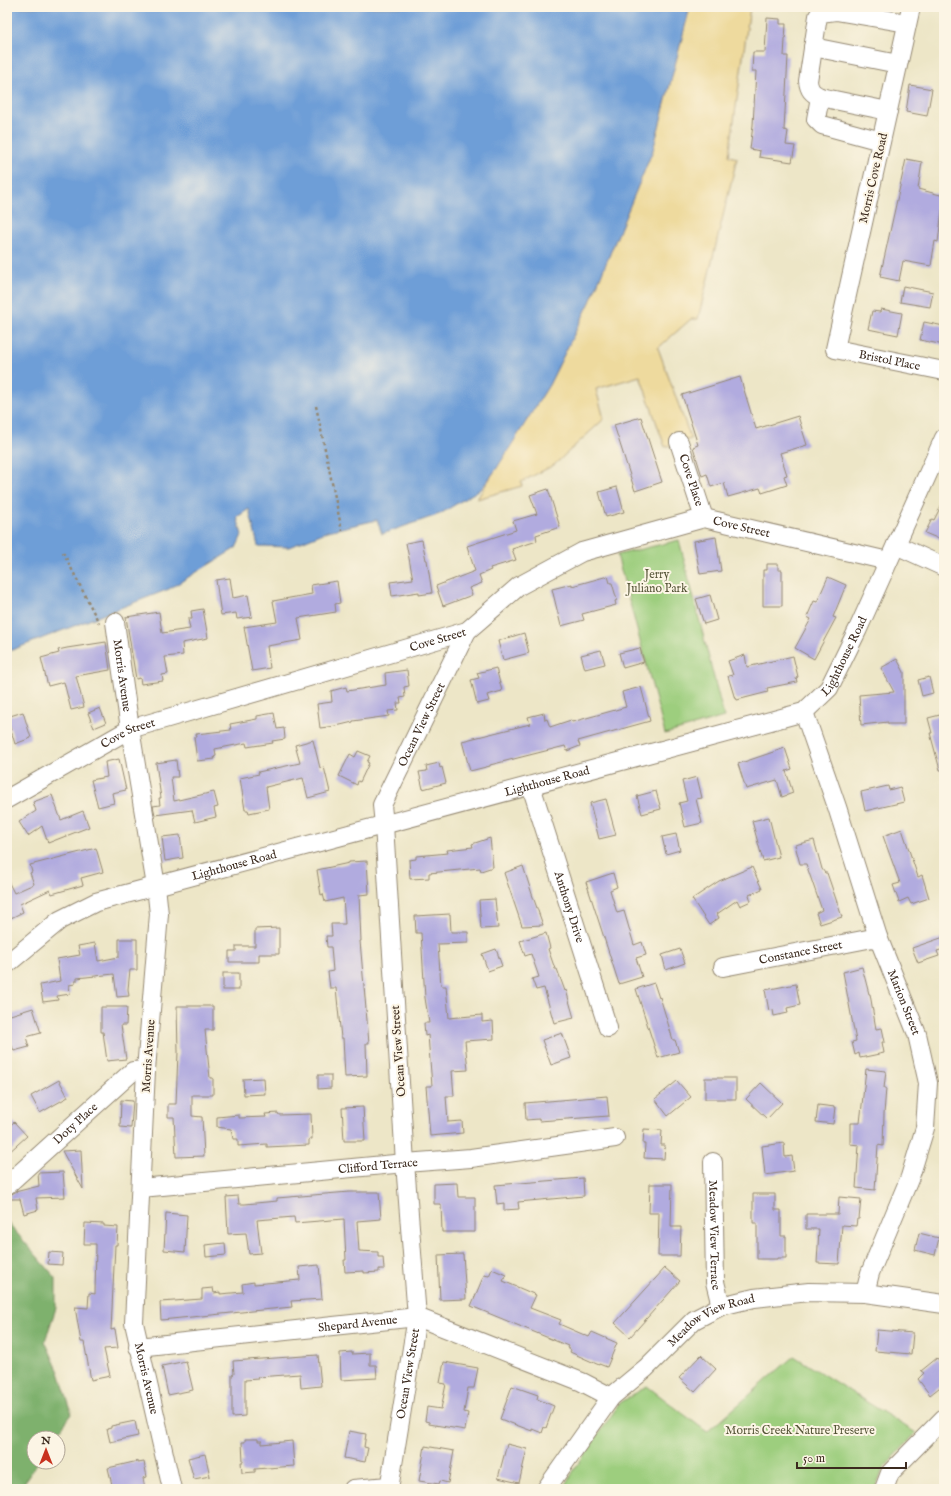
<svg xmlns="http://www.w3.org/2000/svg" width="951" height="1496" viewBox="0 0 951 1496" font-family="'IM FELL English',serif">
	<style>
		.green { fill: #9dce7e; stroke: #6c7c4e }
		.forest { fill: #7eb16d; stroke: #5c6e46 }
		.sand { fill: #eeda9e; stroke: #94825e }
		.water { fill: #6e9ed7; stroke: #54647a }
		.building { fill: #b1abdf }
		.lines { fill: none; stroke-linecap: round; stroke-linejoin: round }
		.minor-casing { stroke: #948872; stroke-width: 20 }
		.path { stroke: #948872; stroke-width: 2.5; stroke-dasharray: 3 3; stroke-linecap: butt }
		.minor { stroke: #fff; stroke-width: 18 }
		.labels { text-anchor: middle; stroke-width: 4; stroke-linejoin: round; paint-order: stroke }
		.street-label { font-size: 12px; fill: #3b2a1e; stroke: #fcf5e5 }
		.park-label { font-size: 12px; fill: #545336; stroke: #fcf5e5 }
	</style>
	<rect width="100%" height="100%" fill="#fcf5e5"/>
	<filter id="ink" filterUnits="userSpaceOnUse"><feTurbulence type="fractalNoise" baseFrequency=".025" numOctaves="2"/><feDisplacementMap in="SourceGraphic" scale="8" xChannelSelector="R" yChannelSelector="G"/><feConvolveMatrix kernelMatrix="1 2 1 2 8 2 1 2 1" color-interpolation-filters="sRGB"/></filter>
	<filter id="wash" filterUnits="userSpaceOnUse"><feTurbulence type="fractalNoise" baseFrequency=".012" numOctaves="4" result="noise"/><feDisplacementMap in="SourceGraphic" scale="16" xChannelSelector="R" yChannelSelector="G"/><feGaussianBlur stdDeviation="0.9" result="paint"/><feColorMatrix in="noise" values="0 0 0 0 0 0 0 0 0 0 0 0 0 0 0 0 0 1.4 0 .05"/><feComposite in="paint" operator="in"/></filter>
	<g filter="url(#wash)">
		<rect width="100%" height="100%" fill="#ede6c7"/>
		<!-- green -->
		<g class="green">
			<path d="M679,540L724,717L665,734L617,555Z"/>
			<path d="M794,1356L916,1433L883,1469L875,1489H564L574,1470L620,1403L647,1386L707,1432Z"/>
		</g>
		<!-- forest -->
		<path class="forest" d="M7,1223H8L56,1278V1308L45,1341L59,1372L72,1414L54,1438H34V1462H38L22,1486L23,1489H7Z"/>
		<!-- sand -->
		<path class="sand" d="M690,7H750L729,156L737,158L698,319H691L658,348L691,439L665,447L640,376L596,389L604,419L554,465L521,482L522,486L477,499L549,385L590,302L653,150Z"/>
		<!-- water -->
		<path class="water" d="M7,7H690L653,150L590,302L549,385L497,468L482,488L440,514L382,534L377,520L328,531L289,547L258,546L249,509L237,517L242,535L236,548L169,589L7,652Z"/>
		<g id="blocks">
			<!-- building -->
			<g class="building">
				<path d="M767,18L780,19V24H786L784,56H788L784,130L788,131L786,145L795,146L792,162L759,157L760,151L750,149L753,125L756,71H752L753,52H765Z"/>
				<path d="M910,85L932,89L927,116L906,112Z"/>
				<path d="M906,159L922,162L918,189L944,196V210H942L938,242L935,241L931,266L903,261L899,281L880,277Z"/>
				<path d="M903,286L933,292L930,307L900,302Z"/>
				<path d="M881,309L902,313L898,335L868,329L872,311L880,312Z"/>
				<path d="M924,322L944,326V345L920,340Z"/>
				<path d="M740,377L756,429L798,416L807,445L780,453L787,475L784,476L787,485L762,493L760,488L728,497L724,483L711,487L707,474L702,476L693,447L698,445L682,395Z"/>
				<path d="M641,417L662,482L635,491L614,425Z"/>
				<path d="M617,487L624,512L606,517L599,492Z"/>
				<path d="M548,489L560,527L536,535L537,541L512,549L516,560L490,568L491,570L479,575L482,583L469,588L472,595L443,606L436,586L475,571L467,546L516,530L513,521L537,514L530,495Z"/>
				<path d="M944,500V541L925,533L932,519L934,520Z"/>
				<path d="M716,537L721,571L700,574L694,541Z"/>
				<path d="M422,540L426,560H427L432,593L419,595V592L392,596L390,582L413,579L406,543Z"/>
				<path d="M767,564H778V570H782V606H763V570H767Z"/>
				<path d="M608,576L610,583H612L617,600L615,601L616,605L582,614L584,620L561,626L552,589L572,584V586Z"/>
				<path d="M828,577L846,585L833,617L836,618L814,659L795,648L811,619L807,617L814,601L817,602Z"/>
				<path d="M230,578L233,598L248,595L252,617L237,619L236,613L221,615L216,580Z"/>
				<path d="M337,581L340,603L335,604L336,612L298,618L302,640L267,646L270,668L252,671L244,627L277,622L273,601L312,594L311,585Z"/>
				<path d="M710,595L717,620L704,624L696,599Z"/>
				<path d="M203,609L208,638L182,643L183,655L165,657L168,674L162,675L163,681L141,684L140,678L136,679L126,617L159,612L162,633L190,629L188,619H192L191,611Z"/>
				<path d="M524,633L529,653L503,660L498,641Z"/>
				<path d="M106,642L110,670L76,676L84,707L71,710L64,682L48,686L41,658L59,653L58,650L67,648Z"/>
				<path d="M640,648L644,662L623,668L619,653Z"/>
				<path d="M601,650L605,664L585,669L581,655Z"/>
				<path d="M745,655L747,667L793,656L798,677L796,678L797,682L767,688L768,692L737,700L736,698L735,699L728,676L733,675L728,661Z"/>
				<path d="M897,659L904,672V724H888V722L861,725L859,695L894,692L881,668Z"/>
				<path d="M496,668L502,691L487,695L489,701L477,704L471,680L479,678L477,673Z"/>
				<path d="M407,670L409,686L404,687L405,697L400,698L401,703H397L398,710L388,711L389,716L353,721V722L336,726L320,728L317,704L332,702L331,691L346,687L347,691L386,685L385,673Z"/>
				<path d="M929,677L933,693L922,696L918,680Z"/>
				<path d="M641,687L650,721L578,741L580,746L567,751L565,746L490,765V766L470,771L462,741L530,724L528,717L544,713L545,720L547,719L550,727L571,720L572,722L626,707L622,692Z"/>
				<path d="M100,708L106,723L94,728L88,713Z"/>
				<path d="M23,712L31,738L15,744L7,717Z"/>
				<path d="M274,713L277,729L284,728L285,739L272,741L273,743L247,747L246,743L215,749L216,756L214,757L215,759L197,761L194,737H197L196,734L231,730L230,724L257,719V716Z"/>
				<path d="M944,714V770H940L930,733H932L928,718Z"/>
				<path d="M313,740L320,768L324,767L330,792L308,798L303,778L266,787L269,809L249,813L248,810H245L240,778L259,774L258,772L300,763L295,745Z"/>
				<path d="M785,748L792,769L786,771L793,793L782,797L777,780L746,789L738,764Z"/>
				<path d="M358,751L370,756L367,762L369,763L360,782L358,781L357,785L339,776L350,754L355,757Z"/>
				<path d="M119,759L126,790L112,793L114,803L98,807L91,780L107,777L105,762Z"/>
				<path d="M176,760L178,777H171L174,801L214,792L218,807L214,808L216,817L195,822L192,810L155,815L153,806L160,805L159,798H161L156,763Z"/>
				<path d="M439,763L440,768L442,767L446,783L423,789L419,772L427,771L426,766Z"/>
				<path d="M697,777L702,798L696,799L702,823L685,827L679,803L687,801L682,781Z"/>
				<path d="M888,786L889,790L900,787L904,802L865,811L861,792Z"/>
				<path d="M656,791L661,809L642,814L637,796Z"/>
				<path d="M52,795L61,820L83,811L89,827L48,843L42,826L28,836L19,822L36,811L33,802Z"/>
				<path d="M606,799L616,835L599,839L590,803Z"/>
				<path d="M769,817L779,857L763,861L752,821Z"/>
				<path d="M902,829L918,877L922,875L929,898L911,904L908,898L899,902L893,885L900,883L883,836Z"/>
				<path d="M676,834L680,850L666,854L662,837Z"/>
				<path d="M180,835L183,858L165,861L162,837Z"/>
				<path d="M490,838L493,867L481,871L480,868L429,873V878L410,879L409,860L416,859V856L448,853L447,850L473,847L472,844Z"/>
				<path d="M814,840L822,869L825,873H827L842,917L820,924L816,913L822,910L806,864H800L795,845Z"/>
				<path d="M96,848L103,872L81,878L83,885L52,894L50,890L20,904L23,912L7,920V879L14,893L34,884L30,873L32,872L30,865Z"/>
				<path d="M367,861L369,894L359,895L361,941H360L369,1043H366L367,1076L345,1077L343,1038H341L336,988H330L328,972L333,971L331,947H327L326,936H332L331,924H345L343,898L325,902L323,894L321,895L317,870L349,863V862Z"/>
				<path d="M523,866L532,894L543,925L522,926L504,873Z"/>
				<path d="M752,867L762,889L749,895L751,901L740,906L737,900L717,914L719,918L709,925L692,899L719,881Z"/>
				<path d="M613,873L617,887L610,890L617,913L624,911L634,945L642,942L646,955L636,958L642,977L619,984L586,882Z"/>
				<path d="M495,899L498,928L481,929L479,900Z"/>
				<path d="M450,914L451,932H468V943L438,944L441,986H446L449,1018L482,1015V1022L493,1021L494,1039L465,1041L468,1070L452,1071L454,1096H446L448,1122L462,1121L463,1133L430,1136L426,1086H432L428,1035L425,1036L424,1023H429L425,998L421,933H416L415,916Z"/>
				<path d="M279,928V954H259V962H229V951H236V946H255V929Z"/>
				<path d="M546,933L550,948L548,949L555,969H557L565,991L566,990L574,1018L554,1023L544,988L536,990L532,979L539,977L531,954L525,956L520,941Z"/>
				<path d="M944,937V949L937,951L939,956L918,963L912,948Z"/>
				<path d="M119,939H137V970H130L128,989L129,996L117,997L114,974L77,978V981H75V984L69,985L70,994L57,996L58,1000L43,1002L40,985L60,981L57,959L80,955L78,946L95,943L98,961L119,957Z"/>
				<path d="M496,949L502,966L488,971L482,954Z"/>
				<path d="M680,949L685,963L666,970L662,955Z"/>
				<path d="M862,967L869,994H870L876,1029L882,1028L885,1042H882L884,1053L860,1058L859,1053L855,1055L852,1042L856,1041L843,972Z"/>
				<rect x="223" y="973" width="16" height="17"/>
				<path d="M654,983L659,998L660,997L673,1040H675L679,1052L658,1058L636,989Z"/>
				<path d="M796,984L800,1005L787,1008L788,1013L774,1016L773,1010L769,1011L765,990Z"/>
				<path d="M177,1006H213V1030H205L210,1078H213V1095H192V1116L202,1117L204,1156L176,1157L174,1117H168V1104H176L178,1052Z"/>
				<path d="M101,1007H127L126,1025H121L126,1059L107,1061L103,1032H101Z"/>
				<path d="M33,1008L41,1033L26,1037L29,1047L14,1051L7,1034V1016Z"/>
				<path d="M562,1033L571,1058L551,1065L542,1040Z"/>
				<path d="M866,1069L886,1071L884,1088H886L884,1114L883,1146L878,1145L875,1190L856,1188L859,1145L850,1144V1123H860Z"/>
				<path d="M318,1075H331V1088L318,1089Z"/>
				<path d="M264,1078L265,1094L244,1095L243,1079Z"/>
				<rect x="705" y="1078" width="31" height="21"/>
				<path d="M59,1080L68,1097L40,1113L31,1096Z"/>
				<path d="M677,1081L691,1097L668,1116L655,1099Z"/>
				<path d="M761,1083L782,1103L767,1119L746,1099Z"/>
				<path d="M607,1096L609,1116L539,1121V1119L526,1120L525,1103Z"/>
				<path d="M121,1100L133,1101L131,1128L120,1127Z"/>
				<path d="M818,1105L835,1107L833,1124L816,1122Z"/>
				<path d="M363,1107L365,1141H344L342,1108Z"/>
				<path d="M278,1113L279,1115L311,1114L312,1139H309V1145L267,1147V1144L238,1146V1139H233L231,1129L217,1127V1117L239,1115V1118L266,1117L265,1114Z"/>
				<path d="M14,1122L27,1136L7,1154V1128Z"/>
				<path d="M644,1129L662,1130L661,1145H665L664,1159L644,1158L645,1144H643Z"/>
				<path d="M784,1143L785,1157L792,1156L794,1171L765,1175L762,1146Z"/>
				<path d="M81,1150L83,1189L62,1151Z"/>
				<path d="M63,1172L65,1197L36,1198L38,1210L24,1214L20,1199H10V1195L15,1192L39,1186L38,1173Z"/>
				<path d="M583,1178L584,1196L518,1202L519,1209L504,1210V1203L497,1204L495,1185Z"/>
				<path d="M457,1183L458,1197H475V1232H442L441,1204H434V1184Z"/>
				<path d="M650,1184H672L671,1227H681L680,1256H658L659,1213H649Z"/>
				<path d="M349,1192H379L381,1219L357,1221L359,1251L378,1252V1257H383L384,1269H379V1272L364,1273V1271L345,1272L344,1260H346L344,1219L295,1223L294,1217L257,1220L261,1253L249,1254L246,1233L228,1234L226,1197L238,1196L239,1204H245L277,1201V1198Z"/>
				<path d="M753,1194H775V1210H781V1236H786V1258H777V1259H757V1223H753Z"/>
				<path d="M839,1197L861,1199L859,1219H857L856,1226L842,1225L839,1264L817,1263L819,1229H806V1214H838Z"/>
				<path d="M166,1213L187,1215L185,1252L164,1250Z"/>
				<path d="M85,1223L104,1224V1226L118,1227L117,1245H115L111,1330L115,1329L118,1348L104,1349L110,1376L91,1380L84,1342H81L75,1307L88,1308L89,1293L95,1294L96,1244H84Z"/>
				<path d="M919,1233L939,1238L935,1255L915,1250Z"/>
				<path d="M225,1243L226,1255L206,1257L205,1245Z"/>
				<path d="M49,1252L63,1253L62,1265L48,1264Z"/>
				<path d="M463,1254L466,1299L440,1300L438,1255Z"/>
				<path d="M319,1265L322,1299L291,1301L292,1307L161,1320L160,1302L202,1299V1289L213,1288L214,1293L220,1292V1294L243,1292L242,1284L254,1282V1284L300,1280L299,1267Z"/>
				<path d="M665,1268L680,1281L630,1337L615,1323Z"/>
				<path d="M492,1269L506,1275L503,1281L536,1295L530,1308L561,1320L559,1324L589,1337L592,1332L617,1343L607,1367L599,1364V1365L570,1352L571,1350L567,1348L568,1346L471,1306L484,1275L489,1276Z"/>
				<path d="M877,1330L913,1333L911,1354L875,1351Z"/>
				<path d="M352,1352V1354L370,1353V1365H376L377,1378L341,1380L340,1353Z"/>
				<path d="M318,1355L321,1386L301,1388L300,1374L257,1377L258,1379L245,1380V1416L232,1417V1375L234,1374L233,1361Z"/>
				<path d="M701,1355L716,1369L695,1392L679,1378Z"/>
				<path d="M937,1358L944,1366V1384L930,1395L918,1379L924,1373L921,1371Z"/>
				<path d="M186,1361L193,1390L168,1395L162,1366Z"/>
				<path d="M444,1362L478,1368L474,1388H468L464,1412L468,1413L465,1430L429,1424V1422L425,1421L427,1407L441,1409L446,1384L440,1383Z"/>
				<path d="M512,1386L538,1395L537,1399L554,1406L546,1428L544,1427L542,1433L532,1429V1431L500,1419Z"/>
				<path d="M135,1421L138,1436L110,1442L107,1429L111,1428V1426Z"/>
				<path d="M349,1431L366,1434L364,1447L368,1448L365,1462L344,1458Z"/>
				<path d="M245,1439H258V1441H262V1444L292,1441L294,1466L255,1469V1472L242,1473L241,1462H243L242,1442H245Z"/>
				<path d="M507,1444L527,1449L519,1483L498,1478Z"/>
				<path d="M425,1446L454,1451L448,1483L440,1481L439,1484L419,1481Z"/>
				<path d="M205,1454L210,1476L194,1479L188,1458Z"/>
				<path d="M138,1461V1463L144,1462L147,1477L143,1478L145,1489H113L108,1468Z"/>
			</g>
		</g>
	</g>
	<g filter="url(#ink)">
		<use href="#blocks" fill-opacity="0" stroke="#948872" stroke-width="1"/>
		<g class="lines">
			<defs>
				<g id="minor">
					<path id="s1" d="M911,7L835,349L944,371"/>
					<path d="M813,47L898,64"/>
					<path d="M820,97L888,111"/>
					<path d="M881,141L822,125L816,119L820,97C812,93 809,90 808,81L818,16L820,13L836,11L907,23"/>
					<path id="s2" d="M679,442L704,518"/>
					<path d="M896,545L944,567"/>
					<path id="s3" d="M115,622L130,729L156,886L159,914L146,1070L134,1323L172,1489"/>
					<path id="s4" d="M804,712L837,807L878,937L917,1034L928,1083L925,1128L910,1177L870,1273L865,1293"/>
					<path id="s5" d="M531,786L608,1028"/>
					<path id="s6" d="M7,799L130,729L467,631L519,586L582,552L704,518L888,561"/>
					<path id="s7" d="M7,964L60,920L96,902L804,712L829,688L858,629L944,438"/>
					<path id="s8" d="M723,967L878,937"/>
					<path id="s9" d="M713,1162L715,1282L721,1306"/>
					<path id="s10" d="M7,1185L133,1071L146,1070"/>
					<path id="s11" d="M141,1188L405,1163L471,1158L615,1138"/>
					<path id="s12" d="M138,1347L417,1317L582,1382L611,1397"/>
					<path d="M353,1489L389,1486"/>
					<path id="s13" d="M389,1489L417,1317L405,1163L384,825L382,805L467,631"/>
					<path id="s14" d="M546,1489L611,1397L646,1368L694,1320L721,1306L754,1298L809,1292L865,1293L944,1304"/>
					<path d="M884,1489L890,1473L944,1418"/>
				</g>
			</defs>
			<!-- minor casing -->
			<use href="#minor" class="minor-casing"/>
			<!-- path -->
			<g class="path">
				<path d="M316,406L342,531"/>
				<path d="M63,552L99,623"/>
			</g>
			<!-- minor -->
			<use href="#minor" class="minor"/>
		</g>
	</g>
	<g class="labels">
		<!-- street labels -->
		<g class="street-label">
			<text transform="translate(873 178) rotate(-77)" y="4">Morris Cove Road</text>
			<text dy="4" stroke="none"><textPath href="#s1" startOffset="406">Bristol Place</textPath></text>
			<text dy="4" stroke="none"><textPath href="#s2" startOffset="40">Cove Place</textPath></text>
			<text dy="4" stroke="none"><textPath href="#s6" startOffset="798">Cove Street</textPath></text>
			<text dy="4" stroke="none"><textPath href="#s6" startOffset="462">Cove Street</textPath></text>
			<text dy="4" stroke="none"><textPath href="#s7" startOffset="912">Lighthouse Road</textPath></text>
			<text dy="4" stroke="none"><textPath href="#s3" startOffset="54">Morris Avenue</textPath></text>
			<text dy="4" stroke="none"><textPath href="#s13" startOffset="777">Ocean View Street</textPath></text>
			<text dy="4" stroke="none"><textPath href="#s6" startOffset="138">Cove Street</textPath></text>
			<text dy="4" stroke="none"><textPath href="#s7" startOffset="576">Lighthouse Road</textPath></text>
			<text dy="4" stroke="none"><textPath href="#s7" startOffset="252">Lighthouse Road</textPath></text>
			<text dy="4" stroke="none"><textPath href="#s5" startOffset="127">Anthony Drive</textPath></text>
			<text dy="4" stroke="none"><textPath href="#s8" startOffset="79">Constance Street</textPath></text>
			<text dy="4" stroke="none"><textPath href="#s4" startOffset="307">Marion Street</textPath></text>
			<text transform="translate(398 1051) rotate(-94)" y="4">Ocean View Street</text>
			<text transform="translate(148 1056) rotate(-86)" y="4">Morris Avenue</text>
			<text dy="4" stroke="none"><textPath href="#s10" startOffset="92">Doty Place</textPath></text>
			<text dy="4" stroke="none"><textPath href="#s11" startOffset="238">Clifford Terrace</textPath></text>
			<text dy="4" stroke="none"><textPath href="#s9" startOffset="73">Meadow View Terrace</textPath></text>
			<text dy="4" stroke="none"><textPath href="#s12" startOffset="221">Shepard Avenue</textPath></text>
			<text dy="4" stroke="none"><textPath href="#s14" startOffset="241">Meadow View Road</textPath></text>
			<text dy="4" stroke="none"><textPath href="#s13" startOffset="117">Ocean View Street</textPath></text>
			<text dy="4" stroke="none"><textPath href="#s3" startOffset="762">Morris Avenue</textPath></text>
		</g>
		<!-- park labels -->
		<g class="park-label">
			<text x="657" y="578">Jerry<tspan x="657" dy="14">Juliano Park</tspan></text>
			<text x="800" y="1434">Morris Creek Nature Preserve</text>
		</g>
	</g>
	<!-- margin -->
	<rect width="951" height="1496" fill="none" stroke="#fcf5e5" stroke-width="24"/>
	<!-- north arrow -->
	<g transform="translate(46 1450)"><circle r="19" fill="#fcf5e5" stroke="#afa495"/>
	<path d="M0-3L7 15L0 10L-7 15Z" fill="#c8321e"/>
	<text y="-6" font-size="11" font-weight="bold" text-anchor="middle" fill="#3b2a1e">N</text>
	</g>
	<!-- scale -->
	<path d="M797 1462v6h109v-6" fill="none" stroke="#3b2a1e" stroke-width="2"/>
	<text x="803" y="1462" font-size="12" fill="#3b2a1e" stroke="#fcf5e5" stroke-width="3" paint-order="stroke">50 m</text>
</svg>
